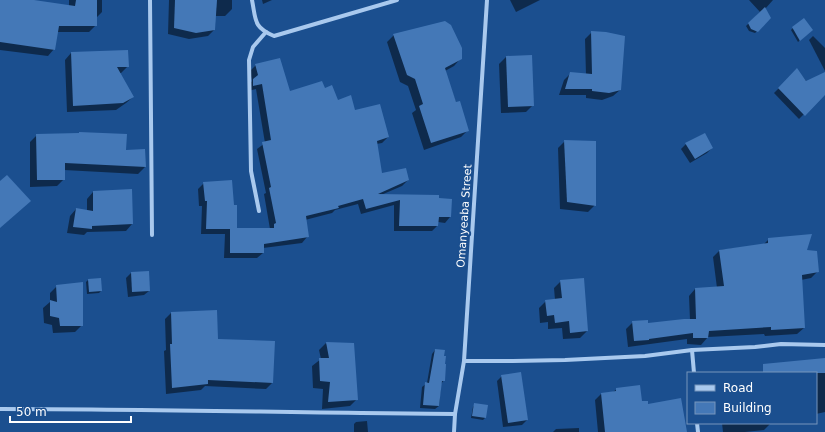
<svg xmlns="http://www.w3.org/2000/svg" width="825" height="432" viewBox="0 0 825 432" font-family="'DejaVu Sans',sans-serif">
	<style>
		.shadow { fill: #0007 }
		.building { fill: #4478b7 }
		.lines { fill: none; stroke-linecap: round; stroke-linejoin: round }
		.street { stroke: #a9c9ee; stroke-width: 4 }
		.labels { text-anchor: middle; stroke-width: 4; stroke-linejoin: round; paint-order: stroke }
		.street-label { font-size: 11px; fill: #fff; stroke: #1b4f8f }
	</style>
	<rect width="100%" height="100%" fill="#1b4f8f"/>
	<!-- shadow -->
	<g class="shadow">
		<path d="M0,0H27L69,6V0H102V12L96,18V25L89,32H57L54,49L48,56L0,50Z"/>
		<path d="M169,0H232V9L225,16H215L214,30L208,36L189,39L168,34Z"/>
		<path d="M262,0H272L263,4Z"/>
		<path d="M510,0H540L516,12Z"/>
		<path d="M749,0H773L765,9L770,18L755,33L749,31L746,26L760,12Z"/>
		<path d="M793,28L811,30L798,42L791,30Z"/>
		<path d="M592,32L620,90L613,96L602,100L586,98V95H559L564,80L571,73L586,75L585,39Z"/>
		<path d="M394,35L461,58L454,66L445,71L456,103L468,130L461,137L424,150L412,113L416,110L408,86L400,82L387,42Z"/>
		<path d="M813,36L825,48V71L809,40Z"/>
		<path d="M71,53L128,66L121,73H119L133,97L126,103L116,110L67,112L65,60Z"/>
		<path d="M506,57L533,105L526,112L501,113L499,64Z"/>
		<path d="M256,65L289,92L324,89L338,101L355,111L388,137L382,143L376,144L381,174L408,180L402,186L381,195L438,199L450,217L445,223L438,222L437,226L432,231H394V205L361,214L358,204L335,210L332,213L305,220L307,237L302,243L263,248V253L257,258H224L225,234H201L202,206H199L198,189L204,183L236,229H270L264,194L266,193L257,149L265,143L256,89L248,91V86L252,81L250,71Z"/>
		<path d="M797,70L820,98L799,119L774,93Z"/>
		<path d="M79,133L125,151L144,150L145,167L138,174L64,170V179L57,186L30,187V142L37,135L78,134Z"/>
		<path d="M704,134L712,148L707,153L690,163L681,149L686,144Z"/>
		<path d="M565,141L595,205L588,212L560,209L558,148Z"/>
		<path d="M93,192L132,224L126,231L87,232L84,235L67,233L70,216L76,209L87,211V199Z"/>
		<path d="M769,239L806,251L818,271L811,278L801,280L804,328L797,334L765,336L764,334L708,337L701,345L687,344V339L628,347L626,329L633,322L647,325L690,320L689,296L695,289L717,288L713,257L720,250L763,245Z"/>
		<path d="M131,273L149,291L144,295L128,297L126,278Z"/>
		<path d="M88,280L101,291L99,293L87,294L86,282Z"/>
		<path d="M561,281L587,331L580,338L563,339L562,328L548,329V322L540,323L539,308L546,301L555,300L554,288Z"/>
		<path d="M57,286L82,325L75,332L53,333L52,325L44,323L43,308L50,302V293Z"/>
		<path d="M171,313L217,340L272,383L266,389L205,386L201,390L166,394L164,351L166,350L165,319Z"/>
		<path d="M326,343L357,399L350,406L322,409L323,389L313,388L312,366L321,359L319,350Z"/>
		<path d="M435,350L444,380L441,384L439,406L435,409L420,408L422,387L427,383L432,354Z"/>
		<path d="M825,359V412L816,414V373H772Z"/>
		<path d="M502,376L527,420L522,425L503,427L497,381Z"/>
		<path d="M617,389L641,403L686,432H598L595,400L601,394L613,392Z"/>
		<path d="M475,405L485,418L483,420L471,418L473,407Z"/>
		<path d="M367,421L368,432H354V424L356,422Z"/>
		<path d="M722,423H771L764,430L745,432H723Z"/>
		<path d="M579,428V432H553L556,429Z"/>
	</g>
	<!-- building -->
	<g class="building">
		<path d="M0,0H34L75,6L76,0H97V26H59L55,50L0,42Z"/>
		<path d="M175,0H217L215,30L196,33L174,28Z"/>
		<path d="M765,7L771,18L758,32L751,29L748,23Z"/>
		<path d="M804,18L813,30L800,41L792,27Z"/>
		<path d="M445,21L451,25L462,48V59L445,68L456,102L460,101L469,131L431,143L419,106L423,104L415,79L407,75L393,34Z"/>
		<path d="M591,31L606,32L625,36L621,90L609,93L592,91V89H565L570,72L592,74Z"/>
		<path d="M128,50L129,67H117L134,97L123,103L73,106L71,52Z"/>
		<path d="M532,55L534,106L508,107L506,56Z"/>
		<path d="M280,58L290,91L322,81L325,88L332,85L338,100L351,95L355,110L380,104L389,137L377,141L382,173L406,168L409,180L378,194L439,195V198L452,199L451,217H439L438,226H399L400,200L366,209L363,199L338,206L339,208L306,216L309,237L264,244V253H230V229H206L207,201H205L203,182L232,180L234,205H237V228H274V224L276,223L269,188L271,187L262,142L271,140L262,84L253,86V79L258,75L255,64Z"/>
		<path d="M797,68L806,81L825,72V95L805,116L778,88Z"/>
		<path d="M79,132L127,134L126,150L145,149L146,167L65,163V180H37L36,134L79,133Z"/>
		<path d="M705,133L713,148L695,159L685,143Z"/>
		<path d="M564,140L596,141V206L567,202Z"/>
		<path d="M7,175L31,201L0,228V181Z"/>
		<path d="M132,189L133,224L92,226V229L73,227L76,208L93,211V191Z"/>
		<path d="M812,234L807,250L817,251L819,272L802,275L805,328L771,330V327L709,331L708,338H693V333L649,339V340L634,341L632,321L648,320V323L684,319H696L695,288L724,286L719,250L768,243V238Z"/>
		<path d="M149,271L150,291L132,292L131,272Z"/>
		<path d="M101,278L102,291L89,292L88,279Z"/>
		<path d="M584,278L588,331L570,333L569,321L555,323L554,315L547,316L545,300L562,298L560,280Z"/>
		<path d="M83,282V326H60L59,318L50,316V300L57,302L56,285Z"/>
		<path d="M217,310L218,339L275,341L273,383L208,380V384L172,388L170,344H172L171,312Z"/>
		<path d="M326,342L354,343L358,400L328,402L330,382L320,381L319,358H329Z"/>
		<path d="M435,349L445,350L444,356H446L445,364H446L445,381H442L439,406L423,405L425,382L429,383Z"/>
		<path d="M825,358V373H763V364Z"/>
		<path d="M521,372L528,420L508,423L501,375Z"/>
		<path d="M640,385L642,401H648V404L681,398L687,432H605L601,393L616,391V388Z"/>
		<path d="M474,403L488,405L486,418L472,416Z"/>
	</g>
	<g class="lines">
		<!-- street -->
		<g class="street">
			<path d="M150,0L152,235"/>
			<path d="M252,0C256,20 253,27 274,36L397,0"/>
			<path d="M259,211L251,171L249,60L253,47L266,32"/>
			<path d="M692,350L694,373"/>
			<path d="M464,361H513L565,360L645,356L692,350L755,347L781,344L825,345"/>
			<path d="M0,409C152,409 303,413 455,414"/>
			<path d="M697,423L698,432"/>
			<path d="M454,432L455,414L464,361L487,0"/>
		</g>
	</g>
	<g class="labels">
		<!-- street labels -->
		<g class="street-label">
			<text transform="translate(464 216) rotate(-86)" y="4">Omanyeaba Street</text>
		</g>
	</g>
	<!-- legend -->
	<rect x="687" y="372" width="130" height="52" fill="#1b4f8f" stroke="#7695bc"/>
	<rect x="695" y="385" width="20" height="6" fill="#a9c9ee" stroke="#7695bc"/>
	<text x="723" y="392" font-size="12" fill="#ffffff">Road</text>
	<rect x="695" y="402" width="20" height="12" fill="#4478b7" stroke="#7695bc"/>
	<text x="723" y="412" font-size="12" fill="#ffffff">Building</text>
	<!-- scale -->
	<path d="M10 416v6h121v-6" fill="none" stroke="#ffffff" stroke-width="2"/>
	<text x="16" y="416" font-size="12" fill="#ffffff" stroke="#1b4f8f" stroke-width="3" paint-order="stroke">50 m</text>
</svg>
